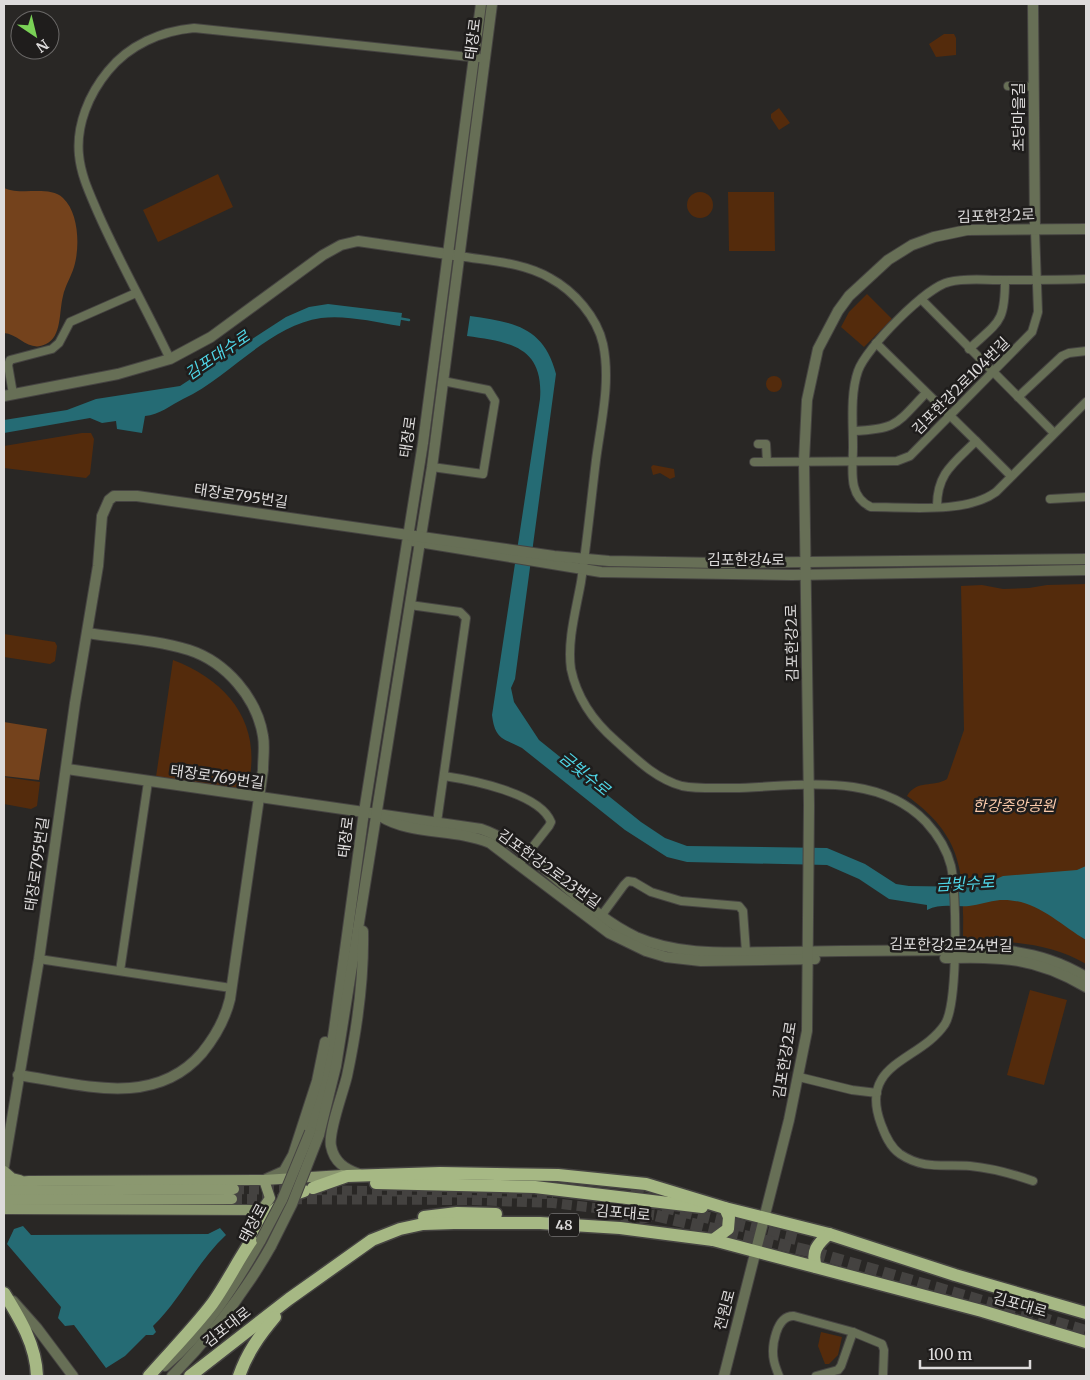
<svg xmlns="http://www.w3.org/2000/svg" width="1090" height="1380" viewBox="0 0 1090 1380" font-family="Merriweather,'Noto Sans KR',serif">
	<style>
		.green { fill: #542b0c }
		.forest { fill: #74421c }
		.water { fill: #256b74 }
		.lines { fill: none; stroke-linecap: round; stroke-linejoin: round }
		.stream { stroke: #256b74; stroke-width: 2.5 }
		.secondary-tunnel { stroke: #444240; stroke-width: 10; stroke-dasharray: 10 5; stroke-linecap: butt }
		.primary-tunnel { stroke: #444240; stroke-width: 12; stroke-dasharray: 12 6; stroke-linecap: butt }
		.minor-casing { stroke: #464442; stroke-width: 10 }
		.tertiary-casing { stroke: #464442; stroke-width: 12 }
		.secondary-casing { stroke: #464442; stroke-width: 12 }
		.primary-casing { stroke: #464442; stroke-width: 15 }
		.minor { stroke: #676f56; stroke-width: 8 }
		.tertiary { stroke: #676f56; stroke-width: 10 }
		.secondary { stroke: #8b9870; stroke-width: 10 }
		.primary { stroke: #a6b884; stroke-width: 12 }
		.tertiary-bridge-casing { stroke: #464442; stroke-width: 12; stroke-linecap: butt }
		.tertiary-bridge { stroke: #676f56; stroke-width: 10 }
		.labels { text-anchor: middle; stroke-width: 5; stroke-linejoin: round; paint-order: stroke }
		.shield { fill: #1f1d1c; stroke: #a4a2a2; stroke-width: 1 }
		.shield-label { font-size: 14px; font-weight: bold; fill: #dddbdb }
		.street-label { font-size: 15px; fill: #dddbdb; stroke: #1f1d1c }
		.park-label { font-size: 15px; font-style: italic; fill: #fac9a9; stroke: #1f1d1c }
		.water-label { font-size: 16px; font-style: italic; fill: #4fd6e7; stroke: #1f1d1c }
	</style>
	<rect width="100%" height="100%" fill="#292725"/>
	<!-- green -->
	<g class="green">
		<path d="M944,34H954L956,38V55L936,57L929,44Z"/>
		<path d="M779,108L790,123L779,130L771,118V114Z"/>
		<path d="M218,174L233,207L158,242L143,210Z"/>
		<circle cx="700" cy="205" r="13"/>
		<path d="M728,192H774L775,251H729Z"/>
		<path d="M867,294L892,319L864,347L841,327L849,312Z"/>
		<circle cx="774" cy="384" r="8"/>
		<path d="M82,433H91L94,439L90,474L86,478L4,468V446Z"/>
		<path d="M653,465L674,469L675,477L670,479L660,473L653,475L651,467Z"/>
		<path d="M1086,584V964C1050,942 1008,942 968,939L963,936C964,872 963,836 907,796C917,779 933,788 947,779L964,730L961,586L982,585L1003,589L1029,588L1047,585Z"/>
		<path d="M4,634L55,642L57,646L55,661L50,664L4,657Z"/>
		<path d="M173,660C231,682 264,727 247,790L156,777Z"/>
		<path d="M4,777L40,782L37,806L31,809L4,804Z"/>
		<path d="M1030,990L1067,1000L1044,1085L1007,1075Z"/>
		<path d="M821,1332L842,1337L838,1355L829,1364H825L818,1346Z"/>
	</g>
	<!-- forest -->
	<g class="forest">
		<path d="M4,188C22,196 49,185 63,198C79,213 80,247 74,267C71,277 65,286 63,296C59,311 62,337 46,344C29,353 19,334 4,333Z"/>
		<path d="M4,722L47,729L39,780L4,776Z"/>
	</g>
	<!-- water -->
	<g class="water">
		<path d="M328,304L402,313L400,326C374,322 347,315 321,318C268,326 230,377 183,399C171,405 159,415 145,416L142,433L117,429L116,421L102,423L90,418L4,433V420L67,410L96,399L180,386L286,317L309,307Z"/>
		<path d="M470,316C512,322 544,326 556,374L515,679L511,688L514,702L539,740L641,822L665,838L687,846L827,848L865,864L896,884L909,886L978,887L1003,876L1077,870L1086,866V940C1059,924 1035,898 1000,900C989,901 979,905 969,906C954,907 941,903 927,910V905L889,899L859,879L827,865L687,862L667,857L625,830L522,748C502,738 495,739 492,715L540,399C544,346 509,342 467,336Z"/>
		<path d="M23,1226L31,1235L208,1234L220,1228L226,1235C197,1262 181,1299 153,1326L156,1332L153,1335H146L125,1356L106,1368L74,1325L65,1326L58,1318L61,1307L7,1244L14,1229Z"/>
	</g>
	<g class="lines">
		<!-- stream -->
		<path class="stream" d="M398,318L409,320"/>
		<!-- secondary-tunnel -->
		<g class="secondary-tunnel">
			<path d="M234,1189L293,1190"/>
			<path d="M312,1190L553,1194"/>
			<path d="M232,1199L470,1200L553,1203L654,1215"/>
		</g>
		<!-- primary-tunnel -->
		<g class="primary-tunnel">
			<path d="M631,1190L660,1206L796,1239"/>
			<path d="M621,1222L654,1215L809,1251L1086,1331"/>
		</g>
		<defs>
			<g id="minor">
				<path d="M1008,86L1034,87"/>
				<path d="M459,256C488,261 523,262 550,278C574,291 597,317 603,344C611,382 601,422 596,460C591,501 587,542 581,582C576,610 567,641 571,669C577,698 594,722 616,741C636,759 656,779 682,786C698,789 716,788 733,788C797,787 876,770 926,822C937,834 947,850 951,866C957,892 958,1003 945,1024C920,1062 858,1062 881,1124C885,1135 890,1147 900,1154C924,1170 943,1164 970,1166C991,1168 1013,1174 1033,1181"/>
				<path d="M1086,279C1057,280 1028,280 998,280C982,280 965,278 949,282C926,287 866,348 858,371C850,394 853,423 853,447C853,469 847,496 871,507C908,507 966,514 996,492L1086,402"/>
				<path d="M921,299L1054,433"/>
				<path d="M876,343L976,441"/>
				<path d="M969,349C999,321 1005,323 1005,280"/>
				<path d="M170,359C147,310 120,263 98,213C90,194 81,176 79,155C76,125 89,94 108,71C129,45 161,31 194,28L479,58"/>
				<path d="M13,394L8,365L10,360L52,349L59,343L70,322L136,293"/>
				<path d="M1018,397L1062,356L1069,353L1086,351"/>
				<path d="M853,431C898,429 896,424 926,393"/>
				<path d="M758,444H766L767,462"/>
				<path d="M754,462L897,461L910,456L1032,332L1038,312L1035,230"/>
				<path d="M432,467L483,474L495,401L488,390L443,381"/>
				<path d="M1050,499L1086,497"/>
				<path d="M937,506C937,473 954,463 976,441L1011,476"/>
				<path d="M410,605L460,612L466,618L437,822"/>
				<path d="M444,776C471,780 540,793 551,822L549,826L520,863"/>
				<path d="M599,919L624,885L628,881L634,882L651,892L681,901L739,906L743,911L746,952"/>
				<path d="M39,959L231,988"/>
				<path d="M120,971L148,782"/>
				<path d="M799,1077L852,1090L877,1093"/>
				<path d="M779,1376C777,1371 775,1366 774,1361C771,1347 776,1315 794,1316L853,1332"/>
				<path d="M816,1376L838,1370L841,1366L853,1332L882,1344L884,1350L883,1376"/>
			</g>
			<g id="tertiary">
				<path d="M1033,4L1035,230"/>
				<path d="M4,396L118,374L170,359L211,337L323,255L341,245L358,241L454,255"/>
				<path d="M413,541L601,572L792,575L1086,570"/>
				<path d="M67,769L481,829C536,848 580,911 636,937C682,957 733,952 782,952C857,951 934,949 1009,951C1038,955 1061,962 1086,977"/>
				<path d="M380,816C412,836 455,828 490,843L609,933L646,951L666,957L701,961L815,959"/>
				<path d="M945,958C1002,957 1035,957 1086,987"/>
				<path d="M18,1075C80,1084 154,1109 202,1053C215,1037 225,1020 230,999L263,770C263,758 265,747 263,736C257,698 226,662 189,650C157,640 120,638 87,633"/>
				<path d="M310,1132L329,1063L334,1030L364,812L423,443L481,4"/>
				<path d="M319,1135L336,1066L432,467L492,4"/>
				<path d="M4,1166L39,959L75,703L98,566L102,516L109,500L114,496H137L554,556L609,561L718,563L1086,559"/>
				<path d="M359,1174C345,1169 334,1162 331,1146C328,1132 343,1093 347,1076C357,1029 364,979 363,931"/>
				<path d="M266,1179L284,1171L293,1155L317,1081L325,1042"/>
				<path d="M13,1301L37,1328L73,1376"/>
				<path d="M165,1366C206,1331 234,1287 261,1240"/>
				<path d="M172,1376C210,1337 244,1294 271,1246"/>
				<path d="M724,1376L789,1120L807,1031L809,805L804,461L807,400L818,349L838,311L849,296L888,260L912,245L934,237L967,230L1086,229"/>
			</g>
			<g id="secondary">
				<path d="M4,1171L12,1178L20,1180"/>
				<path d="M4,1183L29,1181L264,1180L342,1175"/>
				<path d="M4,1191L234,1189"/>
				<path d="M4,1200L232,1199"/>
				<path d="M4,1209L256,1210L263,1208L270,1198L264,1180"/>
			</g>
			<g id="primary">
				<path d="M376,1183L535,1187L702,1207"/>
				<path d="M313,1188L347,1176L440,1173L558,1175L646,1184L725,1208L829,1234L955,1275L1086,1313"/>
				<path d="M424,1217L457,1213L496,1214"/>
				<path d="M713,1240L728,1229L729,1217L725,1208"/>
				<path d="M816,1267C811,1252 817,1244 829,1234"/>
				<path d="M4,1293C20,1319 36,1345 37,1376"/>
				<path d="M149,1376C170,1352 193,1329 212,1304C237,1270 263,1203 304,1191"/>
				<path d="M190,1376L289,1299L372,1240L400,1229L423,1224L454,1223H540L620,1228L713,1240L982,1311L1086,1342"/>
				<path d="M239,1376C247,1353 259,1336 275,1317"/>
			</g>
		</defs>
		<!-- minor casing -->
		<use href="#minor" class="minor-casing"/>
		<!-- tertiary casing -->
		<use href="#tertiary" class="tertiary-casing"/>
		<!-- secondary casing -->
		<use href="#secondary" class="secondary-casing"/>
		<!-- primary casing -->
		<use href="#primary" class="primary-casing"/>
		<!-- minor -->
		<use href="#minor" class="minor"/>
		<!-- tertiary -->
		<use href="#tertiary" class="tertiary"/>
		<!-- secondary -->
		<use href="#secondary" class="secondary"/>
		<!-- primary -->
		<use href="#primary" class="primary"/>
		<defs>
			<g id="tertiary-bridge">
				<path d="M261,1240L282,1200L310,1132"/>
				<path d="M271,1246L292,1204L319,1135"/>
			</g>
		</defs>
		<!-- tertiary-bridge casing -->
		<use href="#tertiary-bridge" class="tertiary-bridge-casing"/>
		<!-- tertiary-bridge -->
		<use href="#tertiary-bridge" class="tertiary-bridge"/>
	</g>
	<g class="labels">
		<!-- shield labels -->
		<rect class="shield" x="549" y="1213.5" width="30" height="23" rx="4"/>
		<g class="shield-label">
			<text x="564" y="1230">48</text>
		</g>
		<!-- street labels -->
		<g class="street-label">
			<text transform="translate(473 39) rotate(-83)" y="5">태장로</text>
			<text transform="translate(1019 117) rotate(-90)" y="5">초당마을길</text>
			<text transform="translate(996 216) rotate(-2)" y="5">김포한강2로</text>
			<text transform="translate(961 386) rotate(-45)" y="5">김포한강2로104번길</text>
			<text transform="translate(408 437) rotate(-82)" y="5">태장로</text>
			<text transform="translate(241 496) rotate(8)" y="5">태장로795번길</text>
			<text x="746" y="565">김포한강4로</text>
			<text transform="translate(792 643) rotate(-91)" y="5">김포한강2로</text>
			<text transform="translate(217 777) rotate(8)" y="5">태장로769번길</text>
			<text transform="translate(346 837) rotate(-83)" y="5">태장로</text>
			<text transform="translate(37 864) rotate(-82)" y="5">태장로795번길</text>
			<text transform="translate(549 869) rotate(36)" y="5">김포한강2로23번길</text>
			<text transform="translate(951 945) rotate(1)" y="5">김포한강2로24번길</text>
			<text transform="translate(785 1060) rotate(-81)" y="5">김포한강2로</text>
			<text transform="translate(623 1213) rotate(5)" y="5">김포대로</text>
			<text transform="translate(253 1223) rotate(-62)" y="5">태장로</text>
			<text transform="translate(1020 1305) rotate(16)" y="5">김포대로</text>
			<text transform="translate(725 1310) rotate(-75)" y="5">전원로</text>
			<text transform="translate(227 1327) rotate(-38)" y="5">김포대로</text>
		</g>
		<!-- park labels -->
		<g class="park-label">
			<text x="1014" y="811">한강중앙공원</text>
		</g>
		<!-- water labels -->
		<g class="water-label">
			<text transform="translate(217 355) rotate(-34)" y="6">김포대수로</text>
			<text transform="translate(585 773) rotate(39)" y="6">금빛수로</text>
			<text transform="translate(965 883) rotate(-3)" y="6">금빛수로</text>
		</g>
	</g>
	<!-- border -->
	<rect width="1090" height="1380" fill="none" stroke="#dddbdb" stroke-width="10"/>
	<!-- north arrow -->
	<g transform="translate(35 35) rotate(145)"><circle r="24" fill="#1f1d1c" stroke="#6b6968"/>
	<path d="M0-4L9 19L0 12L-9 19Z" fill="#7ad156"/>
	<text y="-8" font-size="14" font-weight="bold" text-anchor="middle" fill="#dddbdb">N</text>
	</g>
	<!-- scale -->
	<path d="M920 1360v8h110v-8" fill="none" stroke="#dddbdb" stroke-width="2.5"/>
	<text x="928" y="1360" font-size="15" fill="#dddbdb" stroke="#1f1d1c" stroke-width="4" paint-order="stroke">100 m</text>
</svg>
